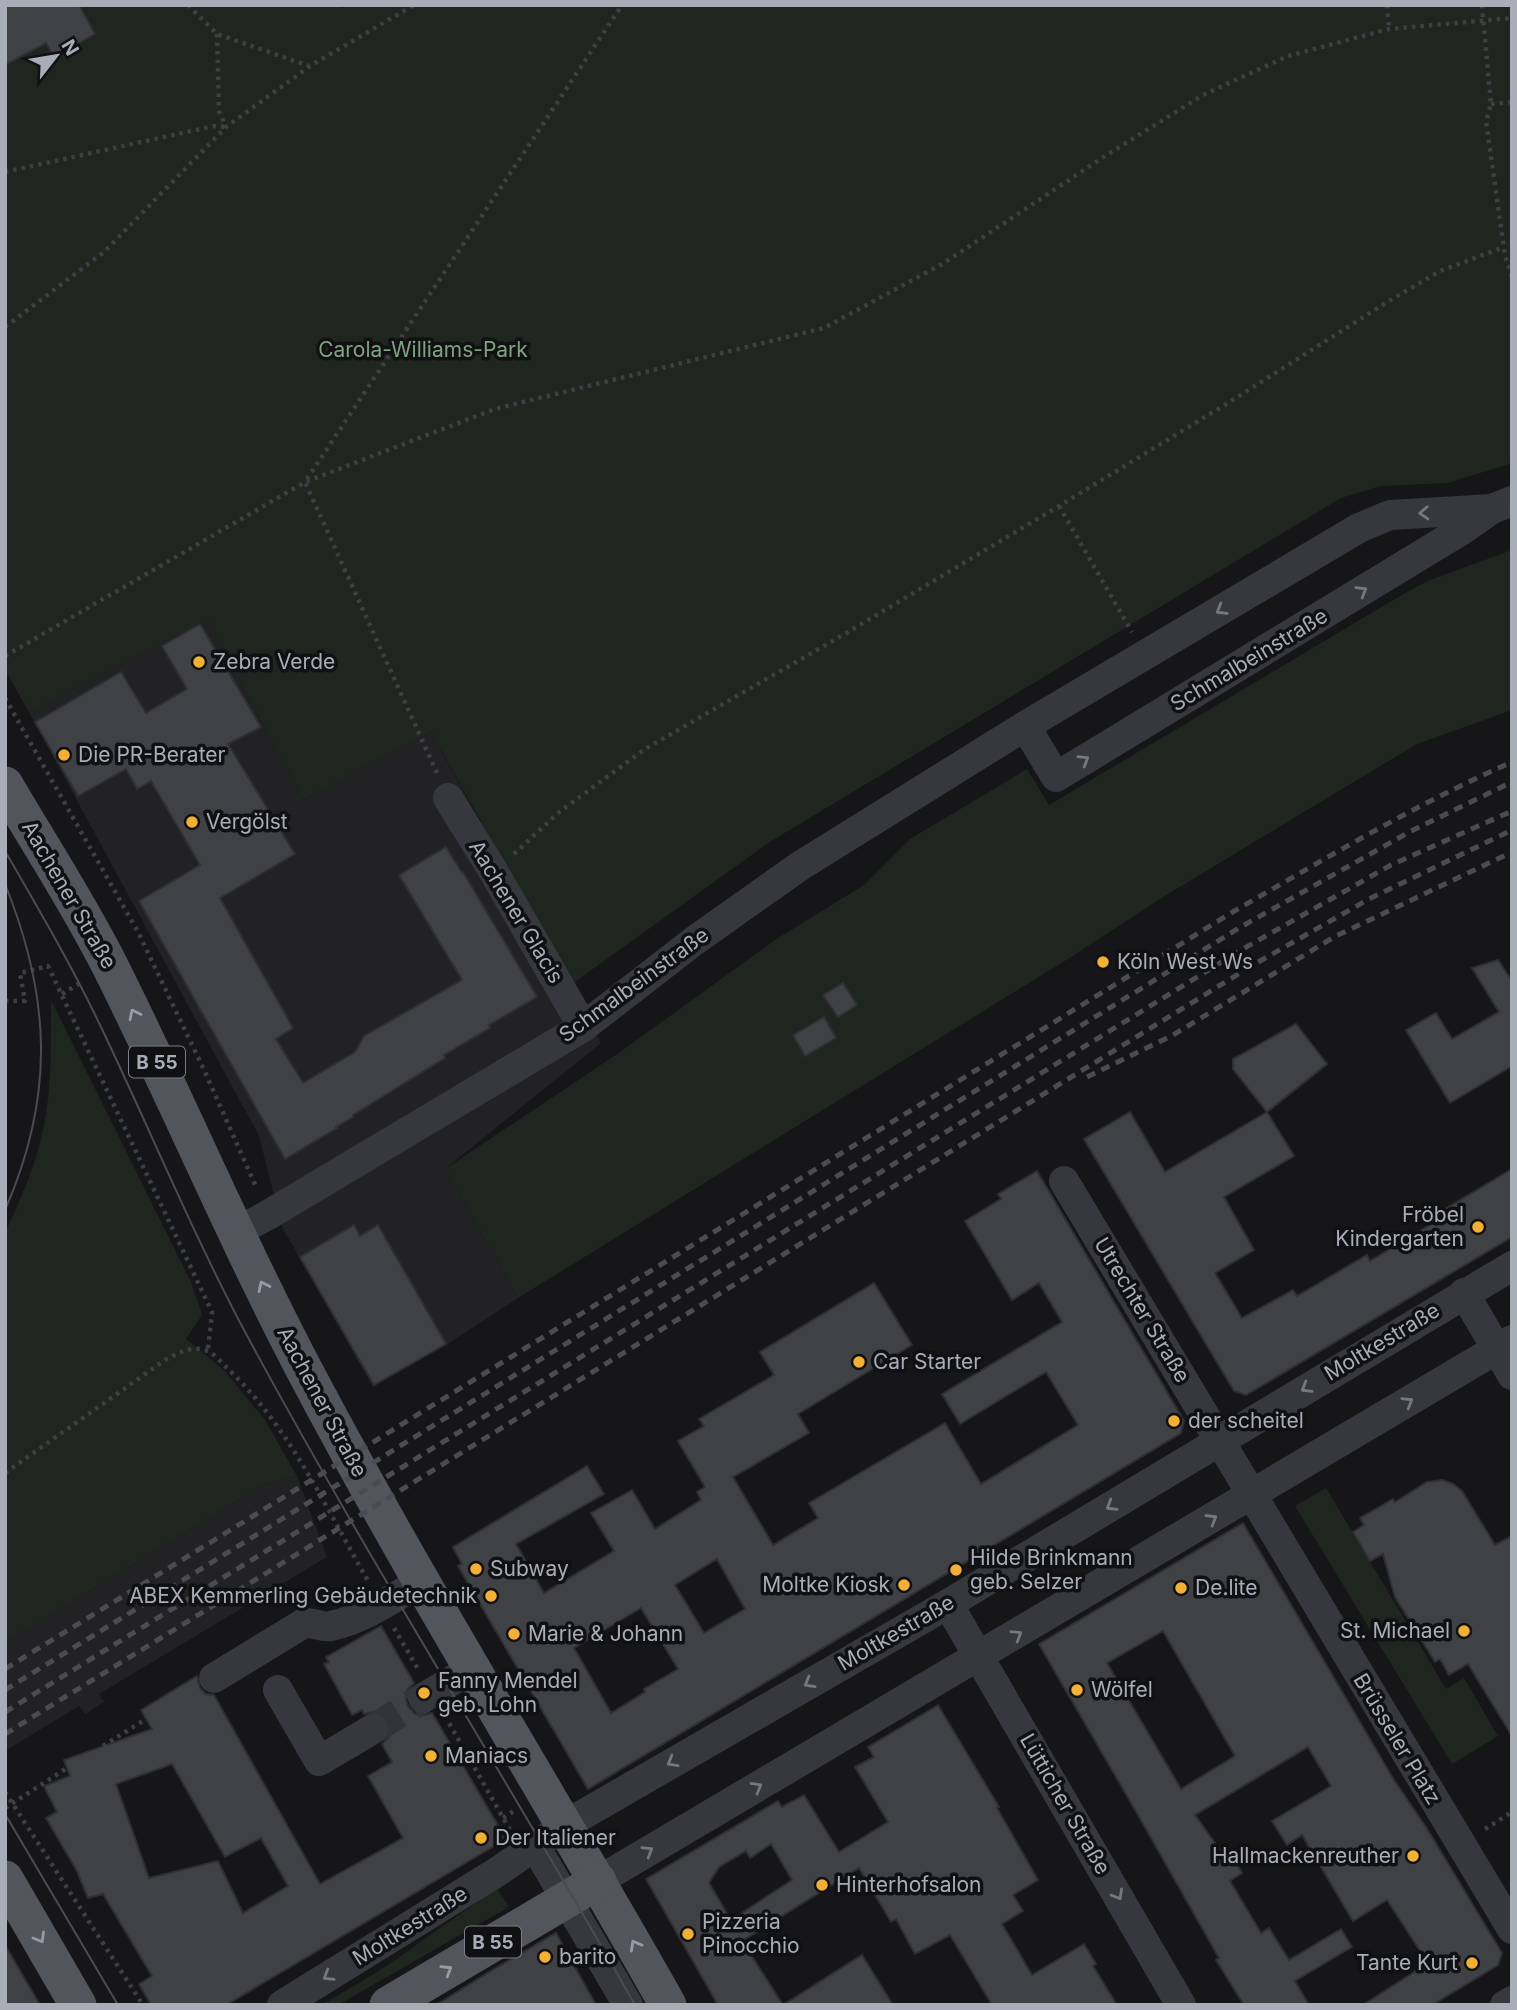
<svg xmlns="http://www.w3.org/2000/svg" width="1517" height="2010" viewBox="0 0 1517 2010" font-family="Inter,sans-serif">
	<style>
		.built { fill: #222225 }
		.green { fill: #1e261f }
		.building { fill: #404145; stroke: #303034; stroke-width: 2; fill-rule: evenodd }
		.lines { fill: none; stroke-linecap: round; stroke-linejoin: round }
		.minor-tunnel { stroke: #333438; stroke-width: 30; stroke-dasharray: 30 15; stroke-linecap: butt }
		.path { stroke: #3d3f44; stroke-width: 4.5; stroke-dasharray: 3.5 5; stroke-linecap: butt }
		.minor { stroke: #37383d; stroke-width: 30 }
		.major { stroke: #53555c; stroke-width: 37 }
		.tram { stroke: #4a4c52; stroke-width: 2 }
		.rail { stroke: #4a4c52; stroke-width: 5; stroke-dasharray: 9 7; stroke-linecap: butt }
		.oneway { stroke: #757881 }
		.oneway2 { stroke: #979ba6 }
		.poi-dot { fill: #f2b134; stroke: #111113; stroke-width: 2.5 }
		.labels { text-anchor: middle; stroke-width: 7; stroke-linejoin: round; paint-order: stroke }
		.shield { fill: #111113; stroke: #7b7e86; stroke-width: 2 }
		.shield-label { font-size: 19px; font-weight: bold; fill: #a8adb8 }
		.park-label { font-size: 21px; fill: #7fa381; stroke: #111113 }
		.street-label { font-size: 21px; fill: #a8adb8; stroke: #111113 }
		.poi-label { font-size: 21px; fill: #a8adb8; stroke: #111113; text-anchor: start }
	</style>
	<rect width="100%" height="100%" fill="#161618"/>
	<!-- built -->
	<g class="built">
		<path d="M208,618L303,800L431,732L601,1043L445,1169L518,1298L446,1345L373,1387L282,1227L259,1136L29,712Z"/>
		<path d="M297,1476L327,1557L99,1694L104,1702L85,1714L79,1706L5,1751V1643L263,1485Z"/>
	</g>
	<!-- green -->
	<g class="green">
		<path d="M5,5H338L342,8L349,5H1512V463L1448,483L1381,486L1341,498L768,843L572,984L431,732L303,800L208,619L29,712L5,670Z"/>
		<path d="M1512,550V710L1417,744L1163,897L1068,959L518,1298L445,1169L620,1052L778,938L864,885L910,839L1027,769L1049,805L1405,593L1430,580Z"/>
		<path d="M51,1000L191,1282L202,1315L186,1339L225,1371L265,1420L297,1476L263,1485L5,1643V1233C21,1199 37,1162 44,1125C52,1084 51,1042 51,1000Z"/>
		<path d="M1326,1488L1446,1689L1464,1678L1498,1736L1452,1764L1295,1506Z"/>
		<path d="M497,1888L509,1907L338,2005H322L385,1967Z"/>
	</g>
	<!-- building -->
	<g class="building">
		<path d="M5,5H79L95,34L54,57L46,43L5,65Z"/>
		<path d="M200,624L261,727L228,744L295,854L220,898L293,1028L276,1039L303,1083L355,1052L364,1036L462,980L399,875L446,847L462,873L463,872L537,997L489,1025L490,1028L444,1055L445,1058L353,1115V1117L336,1127L337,1128L285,1159L139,901L200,865L151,781L137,789L126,769L78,796L35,722L121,672L146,713L187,689L162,646Z"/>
		<path d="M1498,960L1512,981V1066L1450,1103L1406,1030L1436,1013L1452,1039L1499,1012L1472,968Z"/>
		<path d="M843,983L857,1005L838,1017L823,995Z"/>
		<path d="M824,1017L836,1038L805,1056L793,1035Z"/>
		<path d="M1296,1024L1327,1064L1267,1112L1233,1069V1059Z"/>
		<path d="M1130,1112L1165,1172L1267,1112L1294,1156L1224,1197L1254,1250L1215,1273L1242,1318L1293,1290L1297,1296L1367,1255L1370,1261L1448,1214L1445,1209L1512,1169V1237L1246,1395L1234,1391L1084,1139Z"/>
		<path d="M1037,1171L1184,1421L1181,1433L588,1789L458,1566L462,1564L453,1547L587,1466L604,1494L516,1544L544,1593L614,1551L591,1513L632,1490L655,1529L701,1500L697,1492L705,1487L678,1441L704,1426L699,1419L774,1375L760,1352L874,1283L912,1345L798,1414L809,1433L733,1477L773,1545L818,1518L809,1503L945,1423L981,1484L1078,1425L1046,1372L960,1424L942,1394L1062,1322L1039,1283L1012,1300L965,1221L1001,1199L998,1194ZM717,1559L745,1609L704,1633L675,1585ZM641,1608L678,1669L644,1689L645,1692L611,1713L574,1648Z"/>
		<path d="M354,1225L360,1236L378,1225L446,1344L374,1385L300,1257Z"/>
		<path d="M1442,1480L1453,1484L1462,1491L1495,1545L1512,1536V1736L1468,1664L1449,1675L1440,1659L1435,1662L1395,1597L1383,1554L1370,1561L1353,1532L1364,1525L1360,1518L1393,1499L1395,1502L1427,1482Z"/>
		<path d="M1243,1523L1394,1780L1426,1827L1502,1953L1498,1965L1432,2005H1363L1428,1963L1387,1900L1353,1921L1302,1835L1287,1845L1272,1821L1331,1786L1308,1747L1195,1815L1220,1850L1226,1846L1242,1873L1230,1881L1261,1933L1269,1928L1289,1960L1341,1929L1352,1947L1295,1981L1309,2005H1244L1216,1960L1219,1958L1138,1815L1039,1644ZM1163,1631L1235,1756L1181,1789L1107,1663Z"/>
		<path d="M381,1626L414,1683L407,1690L406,1699L408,1706L415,1714L424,1715L432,1713L506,1839L226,2005H151L139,1984L152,1976L103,1894L88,1898L77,1871L46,1818L57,1812L44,1786L70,1776L64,1760L152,1729L141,1710L197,1676L200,1688L206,1694L214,1695L320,1884L403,1838L368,1776L392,1762L382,1744L389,1737L390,1729L388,1721L382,1714L373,1712L364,1714L362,1710L352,1715L324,1664L329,1662L326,1657ZM172,1764L225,1857L261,1838L288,1886L243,1913L218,1861L149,1878L116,1784Z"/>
		<path d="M938,1705L999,1807L997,1808L1038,1880L1013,1895L1023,1911L1002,1924L1032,1975L1084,1944L1096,1964L1093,1966L1117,2005H992L950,1935L915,1954L896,1919L891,1922L859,1868L742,1941L783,2005H718L646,1879L778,1801L782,1807L804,1795L839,1852L888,1822L855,1767L874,1757L868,1747ZM771,1844L792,1880L731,1920L709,1883L719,1867L746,1851L750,1858Z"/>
		<path d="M556,1933L596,2005H436L489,1972Z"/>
		<path d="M5,1945L40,2005H5Z"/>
		<path d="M862,1955L893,2005H783Z"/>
	</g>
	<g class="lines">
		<!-- minor-tunnel -->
		<path class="minor-tunnel" d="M373,1729L423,1698"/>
		<!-- path -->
		<g class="path">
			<path d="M188,5L217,34L309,66"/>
			<path d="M1387,5L1389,29"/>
			<path d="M1482,5L1491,104L1486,121L1505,256L1512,277"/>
			<path d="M217,34L219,111L226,127"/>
			<path d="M1491,104L1512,102"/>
			<path d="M5,172L214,126L226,127"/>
			<path d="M5,327L104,252L226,127L310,66L414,5"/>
			<path d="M1059,506L1132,632"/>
			<path d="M5,656L305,482L495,409L824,328L944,263L1105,156L1203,95L1288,56L1389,29L1512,18"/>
			<path d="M5,698L138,932L205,1072L257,1189"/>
			<path d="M437,773L305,482L622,5"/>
			<path d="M514,854L558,813L645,749L848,632L1059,506L1228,403L1384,304L1440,271L1504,247"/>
			<path d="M62,994L82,982"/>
			<path d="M5,1001H25L20,973L48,966L212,1312L208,1350"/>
			<path d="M5,1473L165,1360C179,1353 189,1346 205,1350C213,1352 220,1361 226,1367C289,1426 325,1506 368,1581"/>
			<path d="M394,1628L418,1669"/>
			<path d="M445,1716L510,1830"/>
			<path d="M103,1746L146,1719"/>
			<path d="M5,1792L143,2005"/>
			<path d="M5,1808L67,1768"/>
			<path d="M503,1818L517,1809"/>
			<path d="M1485,1829L1512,1812"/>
		</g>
		<!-- minor -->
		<g class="minor">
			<path d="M1025,726L1056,777L1462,530L1492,509L1512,501"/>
			<path d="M448,798L492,869L583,1027"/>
			<path d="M1064,1181L1512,1929"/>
			<path d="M236,1232L268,1215L583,1027L694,941L800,866L1025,726L1359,528L1390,515L1492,509"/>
			<path d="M1464,1293L1512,1375"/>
			<path d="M948,1604L1181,2005"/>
			<path d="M214,1678L304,1623C314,1622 322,1628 331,1626C364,1619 393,1598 422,1581"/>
			<path d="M278,1690L319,1761L373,1729"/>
			<path d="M423,1698L473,1668"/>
			<path d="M535,1846L628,2005"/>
			<path d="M598,1881L1512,1340"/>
			<path d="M282,2005L497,1872L565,1825L948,1604L1512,1266"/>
			<path d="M1505,2005L1512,2001"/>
		</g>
		<!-- major -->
		<g class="major">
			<path d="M5,785C40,845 79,904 110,966C178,1101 236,1241 307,1375C420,1589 549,1794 668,2005"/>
			<path d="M5,1879L78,2005"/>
			<path d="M388,2005L598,1881"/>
		</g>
		<!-- tram -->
		<g class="tram">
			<path d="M5,851C38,908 72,966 100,1025C149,1127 191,1230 244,1330C367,1559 507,1778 635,2005"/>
			<path d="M5,884C51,998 55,1096 5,1210"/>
			<path d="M5,1814L118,2005"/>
		</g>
		<!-- rail -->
		<g class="rail">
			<path d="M1087,1077L1173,1035L1334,937L1512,852"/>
			<path d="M5,1669L1231,913C1323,860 1414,805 1512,762"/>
			<path d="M5,1690L1239,928L1411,831L1512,782"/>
			<path d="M5,1712L1241,950L1391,865L1512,811"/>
			<path d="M5,1734L1253,965L1369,899L1512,830"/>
		</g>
	</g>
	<!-- one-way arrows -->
	<defs><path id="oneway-chevron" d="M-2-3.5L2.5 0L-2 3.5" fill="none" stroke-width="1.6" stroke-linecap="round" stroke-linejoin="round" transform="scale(1.75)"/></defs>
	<g class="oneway">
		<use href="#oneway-chevron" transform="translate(1424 513) rotate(177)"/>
		<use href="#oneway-chevron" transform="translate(1362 591) rotate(-31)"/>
		<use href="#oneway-chevron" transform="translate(1221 610) rotate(149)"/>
		<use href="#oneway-chevron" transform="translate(1084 760) rotate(-31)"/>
		<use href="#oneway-chevron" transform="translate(1306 1388) rotate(149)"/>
		<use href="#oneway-chevron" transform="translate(1408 1402) rotate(-31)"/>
		<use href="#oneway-chevron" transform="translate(1111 1506) rotate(149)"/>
		<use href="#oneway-chevron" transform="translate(1212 1519) rotate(-31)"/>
		<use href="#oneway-chevron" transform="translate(1017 1635) rotate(-31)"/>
		<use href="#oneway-chevron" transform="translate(809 1683) rotate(150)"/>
		<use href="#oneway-chevron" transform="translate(672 1762) rotate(150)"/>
		<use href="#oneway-chevron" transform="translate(757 1787) rotate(-30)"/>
		<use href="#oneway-chevron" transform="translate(648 1851) rotate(-31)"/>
		<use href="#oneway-chevron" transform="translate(1118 1895) rotate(60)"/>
		<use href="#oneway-chevron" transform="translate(328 1976) rotate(149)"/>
	</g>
	<g class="oneway2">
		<use href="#oneway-chevron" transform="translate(134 1014) rotate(-116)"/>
		<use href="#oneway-chevron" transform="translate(263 1286) rotate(-116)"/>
		<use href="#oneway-chevron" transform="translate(40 1938) rotate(60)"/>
		<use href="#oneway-chevron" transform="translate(635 1945) rotate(-119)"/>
		<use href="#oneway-chevron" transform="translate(447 1970) rotate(-31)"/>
	</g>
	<!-- markers -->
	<g class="poi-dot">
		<circle cx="199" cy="662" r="7"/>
		<circle cx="64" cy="755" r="7"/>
		<circle cx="192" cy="822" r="7"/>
		<circle cx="1103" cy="962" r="7"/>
		<circle cx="1478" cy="1227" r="7"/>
		<circle cx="859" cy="1362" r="7"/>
		<circle cx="1174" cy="1421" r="7"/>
		<circle cx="476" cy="1569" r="7"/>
		<circle cx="956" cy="1570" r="7"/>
		<circle cx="904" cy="1585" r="7"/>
		<circle cx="1181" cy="1588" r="7"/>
		<circle cx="491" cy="1596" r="7"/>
		<circle cx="1464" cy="1631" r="7"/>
		<circle cx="514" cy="1634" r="7"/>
		<circle cx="1077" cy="1690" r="7"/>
		<circle cx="424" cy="1693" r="7"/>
		<circle cx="431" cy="1756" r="7"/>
		<circle cx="481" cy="1838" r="7"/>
		<circle cx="1413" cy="1856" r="7"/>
		<circle cx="822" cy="1885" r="7"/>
		<circle cx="688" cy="1934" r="7"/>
		<circle cx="545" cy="1957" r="7"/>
		<circle cx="1472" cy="1963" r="7"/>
	</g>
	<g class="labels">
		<!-- shield labels -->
		<g class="shield">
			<rect x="129" y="1046.5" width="56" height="31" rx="5"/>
			<rect x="465" y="1926.5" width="56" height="31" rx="5"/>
		</g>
		<g class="shield-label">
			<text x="157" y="1069">B 55</text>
			<text x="493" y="1949">B 55</text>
		</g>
		<!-- park labels -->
		<g class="park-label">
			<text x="423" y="357">Carola-Williams-Park</text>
		</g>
		<!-- street labels -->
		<g class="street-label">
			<text transform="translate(1249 660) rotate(-31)" y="7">Schmalbeinstraße</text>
			<text transform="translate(69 895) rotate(60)" y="7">Aachener Straße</text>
			<text transform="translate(516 912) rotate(59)" y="7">Aachener Glacis</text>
			<text transform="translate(634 985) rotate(-36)" y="7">Schmalbeinstraße</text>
			<text transform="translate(1142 1310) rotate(59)" y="7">Utrechter Straße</text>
			<text transform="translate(1382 1342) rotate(-31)" y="7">Moltkestraße</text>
			<text transform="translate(322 1402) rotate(62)" y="7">Aachener Straße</text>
			<text transform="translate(896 1633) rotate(-30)" y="7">Moltkestraße</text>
			<text transform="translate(1397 1739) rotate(59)" y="7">Brüsseler Platz</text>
			<text transform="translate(1065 1804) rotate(60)" y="7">Lütticher Straße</text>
			<text transform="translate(410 1926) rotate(-32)" y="7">Moltkestraße</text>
		</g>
		<!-- poi labels -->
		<g class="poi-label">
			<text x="213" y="669">Zebra Verde</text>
			<text x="78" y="762">Die PR-Berater</text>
			<text x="206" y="829">Vergölst</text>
			<text x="1117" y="969">Köln West Ws</text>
			<text x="1464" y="1222" text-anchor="end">Fröbel<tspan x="1464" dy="24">Kindergarten</tspan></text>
			<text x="873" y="1369">Car Starter</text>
			<text x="1188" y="1428">der scheitel</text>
			<text x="970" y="1565">Hilde Brinkmann<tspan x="970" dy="24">geb. Selzer</tspan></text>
			<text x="490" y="1576">Subway</text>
			<text x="890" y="1592" text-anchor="end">Moltke Kiosk</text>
			<text x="1195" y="1595">De.lite</text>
			<text x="477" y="1603" text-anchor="end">ABEX Kemmerling Gebäudetechnik</text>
			<text x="1450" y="1638" text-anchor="end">St. Michael</text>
			<text x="528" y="1641">Marie &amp; Johann</text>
			<text x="438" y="1688">Fanny Mendel<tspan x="438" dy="24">geb. Lohn</tspan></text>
			<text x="1091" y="1697">Wölfel</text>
			<text x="445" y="1763">Maniacs</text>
			<text x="495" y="1845">Der Italiener</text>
			<text x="1399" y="1863" text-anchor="end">Hallmackenreuther</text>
			<text x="836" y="1892">Hinterhofsalon</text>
			<text x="702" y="1929">Pizzeria<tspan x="702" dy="24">Pinocchio</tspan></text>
			<text x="559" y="1964">barito</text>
			<text x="1458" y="1970" text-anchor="end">Tante Kurt</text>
		</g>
	</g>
	<!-- border -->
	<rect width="1517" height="2010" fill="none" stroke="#a8adb8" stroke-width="14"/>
	<!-- north arrow -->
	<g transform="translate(56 56) rotate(59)" stroke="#111113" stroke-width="5" paint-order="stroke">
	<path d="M0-5L12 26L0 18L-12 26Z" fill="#a8adb8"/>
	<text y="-10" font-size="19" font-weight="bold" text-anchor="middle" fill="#a8adb8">N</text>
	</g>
</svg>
